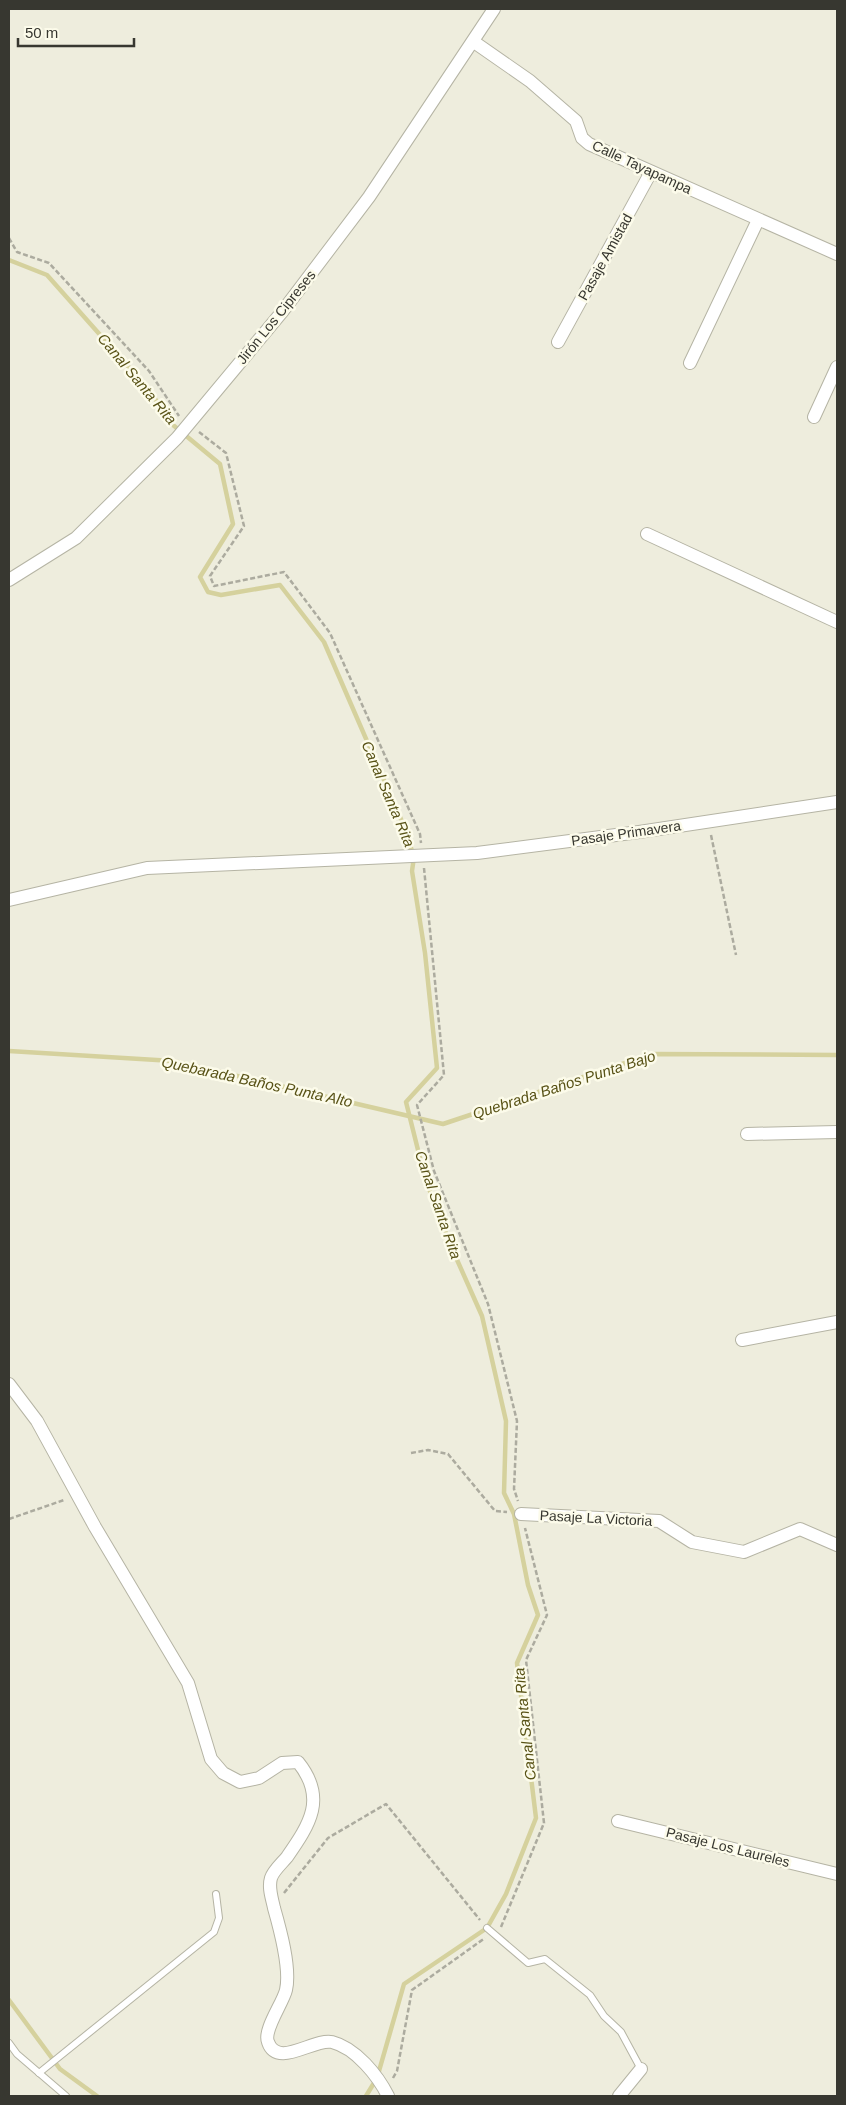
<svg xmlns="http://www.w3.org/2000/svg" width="846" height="2105" viewBox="0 0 846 2105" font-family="Helvetica,sans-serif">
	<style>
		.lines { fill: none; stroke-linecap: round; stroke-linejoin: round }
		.stream { stroke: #d5d19d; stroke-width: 4.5 }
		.service-casing { stroke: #b5b4a4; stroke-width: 8 }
		.minor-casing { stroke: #b5b4a4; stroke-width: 14 }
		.path { stroke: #acab9f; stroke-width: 2.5; stroke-dasharray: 5 2.5; stroke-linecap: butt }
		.service { stroke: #fff; stroke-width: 6 }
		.minor { stroke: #fff; stroke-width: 12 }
		.labels { text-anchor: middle; stroke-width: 5; stroke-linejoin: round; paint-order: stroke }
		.street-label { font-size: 14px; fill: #373730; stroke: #fcfbea }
		.water-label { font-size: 15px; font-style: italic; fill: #585216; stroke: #fcfbea }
	</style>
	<rect width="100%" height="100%" fill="#eeeddd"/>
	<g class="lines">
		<!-- stream -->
		<g class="stream">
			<path d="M9,260L47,275L149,390L173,425L220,464L233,524L200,577L208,592L221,595L280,585L324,642L403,824L414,857L412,871L425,953L437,1068L406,1102L425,1178L450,1244L482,1316L506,1421L504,1493L514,1514L528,1585L538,1615L517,1663L536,1818L506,1894L487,1928L404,1984L377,2078L366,2096"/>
			<path d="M9,1051L173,1061L443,1124L652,1054L837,1055"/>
			<path d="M9,2000L60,2069L97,2096"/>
		</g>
		<defs>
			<g id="service">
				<path d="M487,1928L528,1963L545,1959L590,1995L604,2016L621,2032L641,2069"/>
				<path d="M9,2043L17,2054L66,2096"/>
				<path d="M39,2073L214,1932L219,1918L216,1894"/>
			</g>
			<g id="minor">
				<path d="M474,42L530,81L576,121L582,138L589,144L837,254"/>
				<path d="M558,342L651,172"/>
				<path d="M690,363L758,220"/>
				<path d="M814,417L837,367"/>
				<path d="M647,534L837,622"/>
				<path d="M9,580L76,538L177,438L282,312L369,197L494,9"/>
				<path d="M9,900L147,868L477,853L639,832L837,802"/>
				<path d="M747,1134L837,1132"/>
				<path d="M742,1340L837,1322"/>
				<path d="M9,1384L37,1421L95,1527L188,1683L211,1759L223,1773L240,1782L259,1778L282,1763L298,1762C327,1798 310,1824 287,1857C282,1863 273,1871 271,1878C268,1888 272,1898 274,1908C280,1929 291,1968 286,1990C283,2003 263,2030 268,2042C277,2069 314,2038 332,2042C356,2048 378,2076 388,2096"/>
				<path d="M521,1514L659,1521L692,1542L744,1552L800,1529L837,1545"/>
				<path d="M618,1821L837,1874"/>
				<path d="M619,2096L641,2069"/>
			</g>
		</defs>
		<!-- service casing -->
		<use href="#service" class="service-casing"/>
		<!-- minor casing -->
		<use href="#minor" class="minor-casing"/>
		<!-- path -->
		<g class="path">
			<path d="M9,238L17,252L49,263L149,371L179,416"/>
			<path d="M199,432L226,453L244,526L210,576L214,586L284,572L330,633L420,834L421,843"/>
			<path d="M711,835L736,955"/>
			<path d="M424,868L444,1075L417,1105L434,1171L488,1304L517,1421L514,1489L518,1501"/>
			<path d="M411,1453L428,1450L448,1454L495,1511L507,1512"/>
			<path d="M9,1519L64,1500"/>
			<path d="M284,1893L328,1838L386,1804L480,1920"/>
			<path d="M501,1927L544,1823L526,1660L547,1615L525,1528"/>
			<path d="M393,2078L397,2071L412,1990L485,1938"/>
		</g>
		<!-- service -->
		<use href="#service" class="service"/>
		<!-- minor -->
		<use href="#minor" class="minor"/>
	</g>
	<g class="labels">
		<!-- street labels -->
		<g class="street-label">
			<text transform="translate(642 167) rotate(25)" y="5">Calle Tayapampa</text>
			<text transform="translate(605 257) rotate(-61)" y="5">Pasaje Amistad</text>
			<text transform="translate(276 317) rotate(-51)" y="5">Jirón Los Cipreses</text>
			<text transform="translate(626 833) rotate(-8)" y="5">Pasaje Primavera</text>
			<text transform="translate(596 1518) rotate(3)" y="5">Pasaje La Victoria</text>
			<text transform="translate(728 1847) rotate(14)" y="5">Pasaje Los Laureles</text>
		</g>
		<!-- water labels -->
		<g class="water-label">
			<text transform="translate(137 379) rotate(50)" y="5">Canal Santa Rita</text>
			<text transform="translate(388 794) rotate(67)" y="5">Canal Santa Rita</text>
			<text transform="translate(257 1082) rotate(12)" y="5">Quebarada Baños Punta Alto</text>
			<text transform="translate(564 1085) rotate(-18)" y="5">Quebrada Baños Punta Bajo</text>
			<text transform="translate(438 1205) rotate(71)" y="5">Canal Santa Rita</text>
			<text transform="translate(525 1724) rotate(-96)" y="5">Canal Santa Rita</text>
		</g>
	</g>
	<!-- border -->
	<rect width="846" height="2105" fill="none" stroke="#373730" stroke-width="20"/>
	<!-- scale -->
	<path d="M18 38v8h116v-8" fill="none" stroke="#373730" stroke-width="2.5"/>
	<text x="25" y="38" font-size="15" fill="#373730" stroke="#fcfbea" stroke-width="4" paint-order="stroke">50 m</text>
</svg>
